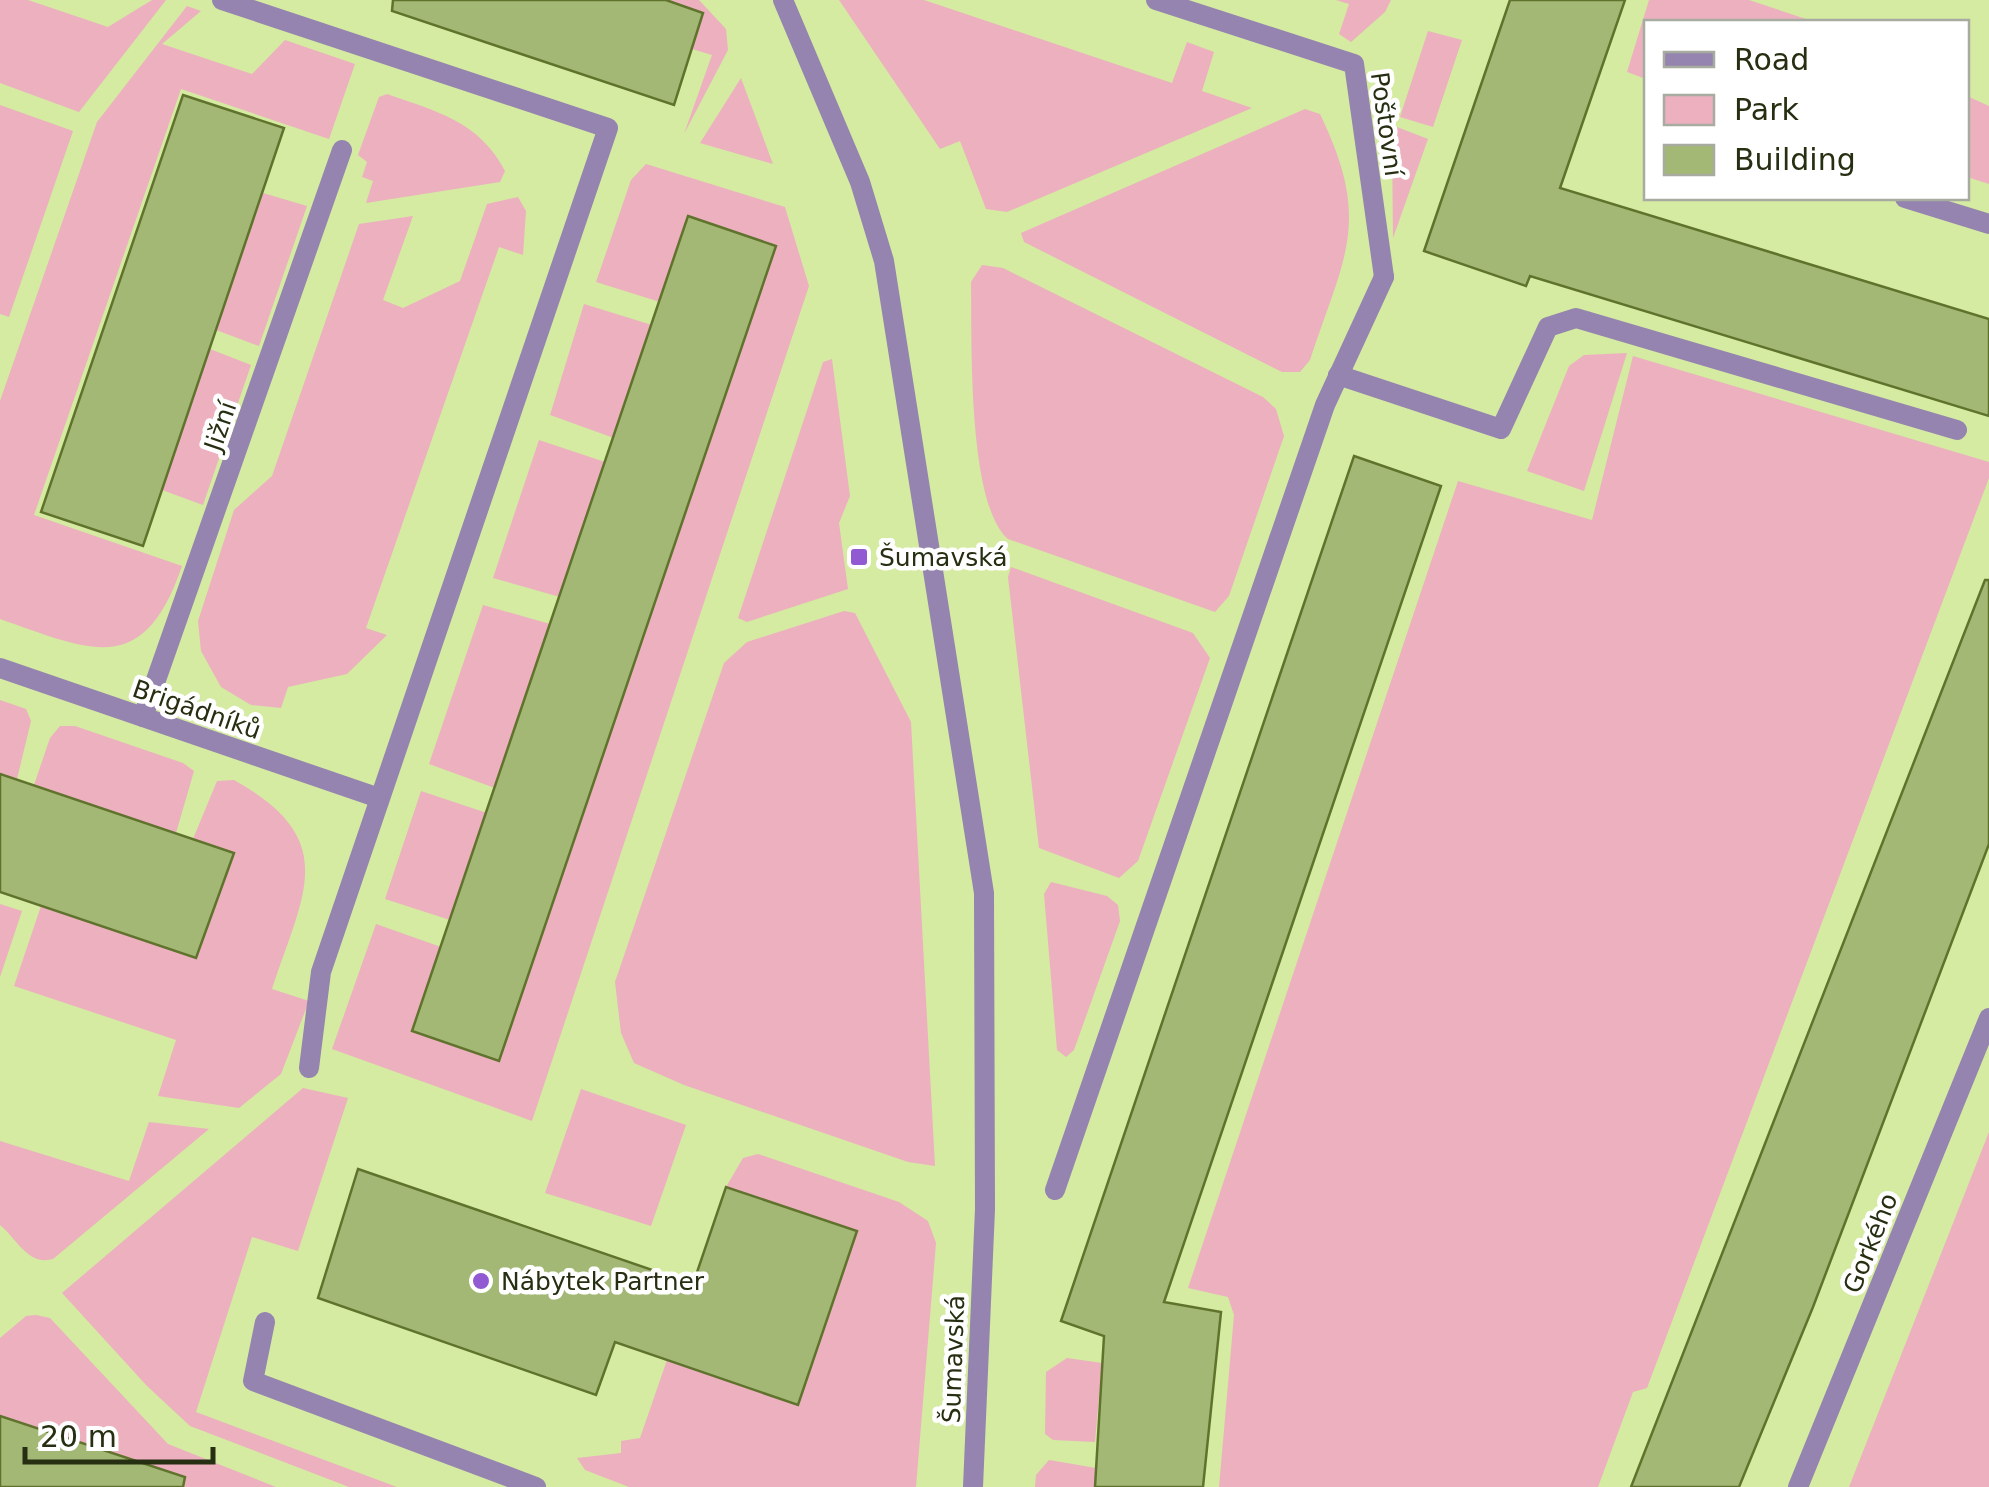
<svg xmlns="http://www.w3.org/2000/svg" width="1989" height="1487" viewBox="0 0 1989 1487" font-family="'DejaVu Sans',sans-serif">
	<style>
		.green { fill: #ecb0bf }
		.building { fill: #a4b876; stroke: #60732d; stroke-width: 2.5 }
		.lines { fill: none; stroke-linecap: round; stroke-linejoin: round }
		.service { stroke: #9583b0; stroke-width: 20 }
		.minor { stroke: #9583b0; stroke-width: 20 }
		.poi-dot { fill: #925ad2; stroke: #fff; stroke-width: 4 }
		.labels { text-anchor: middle; stroke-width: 9; stroke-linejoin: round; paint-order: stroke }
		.street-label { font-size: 25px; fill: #262f11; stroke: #fff }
		.poi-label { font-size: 25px; fill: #262f11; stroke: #fff; text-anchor: start }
	</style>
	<rect width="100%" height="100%" fill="#d4eba1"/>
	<!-- green -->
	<g class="green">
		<path d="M0,0H28L108,27L152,0H166L79,112L0,83Z"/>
		<path d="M665,0H699L726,29L728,50L684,134L712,55L692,49L703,13Z"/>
		<path d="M839,0H924L1172,83L1187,42L1214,52L1202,91L1252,108L1007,212L986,209L960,141L940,149Z"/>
		<path d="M1336,0H1391L1385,12L1351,42L1339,34L1349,4Z"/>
		<path d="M1649,0H1749L1815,22H1646V79L1627,72Z"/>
		<path d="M187,6L201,11L162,44L252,74L285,40L355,64L329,139L181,89L34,515L182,566C143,680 90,650 0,619V401L97,122Z"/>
		<path d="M1428,31L1462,40L1433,127L1400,117Z"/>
		<path d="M741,78L773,164L700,143Z"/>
		<path d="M387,94C436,111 480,122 505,171L500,182L366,203L373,181L362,177L367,162L358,155L379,97Z"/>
		<path d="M1967,96L1989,106V184L1967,177Z"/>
		<path d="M0,105L73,131L9,317L0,314Z"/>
		<path d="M1305,109L1320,114C1372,222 1345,254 1310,360L1300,372H1282L1024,242L1021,233Z"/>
		<path d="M1397,127L1428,139L1393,238L1392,141Z"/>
		<path d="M646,164L785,207L809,286L532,1121L332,1049L376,924L441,947L660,302L596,282L631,180Z"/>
		<path d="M263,193L307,206L259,346L216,330Z"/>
		<path d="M518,197L526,211L523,255L499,247L366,628L387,635L347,674L288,687L281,708L251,705L221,687L201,651L198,621L234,510L272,476L359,224L413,216L383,300L403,308L460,281L487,204Z"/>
		<path d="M982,265L1003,268L1263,397L1276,409L1284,436L1229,596L1215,612L1008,539C967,504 972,337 971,282Z"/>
		<path d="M584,304L652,325L614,438L550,415Z"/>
		<path d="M210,349L251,365L203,505L162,490Z"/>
		<path d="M1627,353L1584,491L1527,471L1569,366L1584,355Z"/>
		<path d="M1633,356L1989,462V478L1647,1388L1633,1392L1598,1487H1219L1234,1315L1228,1297L1188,1288L1458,481L1592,520Z"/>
		<path d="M832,359L850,496L839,523L848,589L747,622L738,618L823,362Z"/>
		<path d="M539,440L605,462L560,597L493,578Z"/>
		<path d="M1011,567L1193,633L1210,658L1138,861L1119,878L1039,848L1008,577Z"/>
		<path d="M483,605L550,624L495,788L429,764Z"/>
		<path d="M844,611L855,613L911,722L935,1166L908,1162L684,1085L634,1063L621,1033L615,982L724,663L747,642Z"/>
		<path d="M0,700L26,709L31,721L17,779L0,774Z"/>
		<path d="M60,726H75L183,763L194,771L176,833L34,785L50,738Z"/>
		<path d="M234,780C342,840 303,893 272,989L309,1001L281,1074L239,1108L158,1096L176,1040L14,986L41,906L196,957L234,854L193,839L217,781Z"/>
		<path d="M421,791L487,813L450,920L385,899Z"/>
		<path d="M1051,882L1107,896L1118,905L1120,921L1074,1050L1066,1057L1057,1050L1044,894Z"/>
		<path d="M0,904L22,911L0,977Z"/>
		<path d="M303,1088L348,1098L298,1251L252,1237L196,1412L397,1487H349L190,1426L147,1386L62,1293Z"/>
		<path d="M581,1089L686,1125L651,1226L545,1193Z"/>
		<path d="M149,1122L209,1129L53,1259C28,1266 17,1239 0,1225V1141L129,1181Z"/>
		<path d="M1989,1132V1487H1849Z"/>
		<path d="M758,1154L899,1202L928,1221L936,1243L916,1487H629L585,1470L577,1458L621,1453V1441L640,1438L667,1360L798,1404L857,1231L726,1187L743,1158Z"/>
		<path d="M36,1315L50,1318L168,1444L276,1487H121L0,1416V1338L26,1316Z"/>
		<path d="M1067,1358L1102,1363L1095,1442L1053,1440L1045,1434L1046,1372Z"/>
		<path d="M1049,1460L1096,1468L1095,1487H1035L1036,1475Z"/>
	</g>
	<!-- building -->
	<g class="building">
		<path d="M393,0H666L703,13L674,105L392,11Z"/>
		<path d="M1510,0H1625L1560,188L1989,319V416L1530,276L1526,286L1424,251Z"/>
		<path d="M183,95L284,128L143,546L41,512Z"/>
		<path d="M688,216L776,246L499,1061L412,1031Z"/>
		<path d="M1354,456L1441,486L1164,1302L1221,1312L1203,1487H1095L1104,1336L1061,1321Z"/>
		<path d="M1985,580H1989V844L1813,1307L1739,1487H1631Z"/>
		<path d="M0,774L234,853L196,958L0,892Z"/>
		<path d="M358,1169L693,1284L726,1187L857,1231L798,1405L615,1342L596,1395L318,1298Z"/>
		<path d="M0,1416L185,1477L183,1487H0Z"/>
	</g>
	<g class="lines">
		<!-- service -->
		<g class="service">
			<path d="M1338,375L1501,429L1548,327L1576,318L1957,430"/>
			<path d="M1055,1190L1325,405L1384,277"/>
		</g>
		<!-- minor -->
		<g class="minor">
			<path d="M222,0L608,128L321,972L309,1068"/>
			<path d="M783,0L860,182L884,261L984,893L985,1209L973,1487"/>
			<path d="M1156,0L1354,64L1384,277"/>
			<path d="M1905,198L1989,224"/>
			<path d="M0,668L379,798"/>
			<path d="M143,717L342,150"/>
			<path d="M265,1322L253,1381L536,1487"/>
			<path d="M1798,1487L1989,1018"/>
		</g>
	</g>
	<!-- markers -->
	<g class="poi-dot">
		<rect x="849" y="547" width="20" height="20" rx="5"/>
		<circle cx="481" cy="1281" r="10"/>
	</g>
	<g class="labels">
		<!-- street labels -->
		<g class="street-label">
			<text transform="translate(1387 124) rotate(82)" y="9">Poštovní</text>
			<text transform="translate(220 426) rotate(-71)" y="9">Jižní</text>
			<text transform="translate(197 709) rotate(19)" y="9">Brigádníků</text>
			<text transform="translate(1870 1243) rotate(-68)" y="9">Gorkého</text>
			<text transform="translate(953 1359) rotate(-88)" y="9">Šumavská</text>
		</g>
		<!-- poi labels -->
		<g class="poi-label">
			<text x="879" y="566">Šumavská</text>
			<text x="501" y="1290">Nábytek Partner</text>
		</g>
	</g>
	<!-- legend -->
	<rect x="1644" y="20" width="325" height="180" fill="#ffffff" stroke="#a8aca0" stroke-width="2.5"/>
	<rect x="1664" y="52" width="50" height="15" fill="#9583b0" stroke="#a8aca0" stroke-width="2.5"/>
	<text x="1734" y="70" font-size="30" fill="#262f11">Road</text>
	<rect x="1664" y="95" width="50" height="30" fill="#ecb0bf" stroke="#a8aca0" stroke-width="2.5"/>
	<text x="1734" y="120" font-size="30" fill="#262f11">Park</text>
	<rect x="1664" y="145" width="50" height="30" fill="#a4b876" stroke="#a8aca0" stroke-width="2.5"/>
	<text x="1734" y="170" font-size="30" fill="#262f11">Building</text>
	<!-- scale -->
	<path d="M25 1447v15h188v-15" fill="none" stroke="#262f11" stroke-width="5"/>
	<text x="40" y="1447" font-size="30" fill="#262f11" stroke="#ffffff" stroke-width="8" paint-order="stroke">20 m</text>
</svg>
